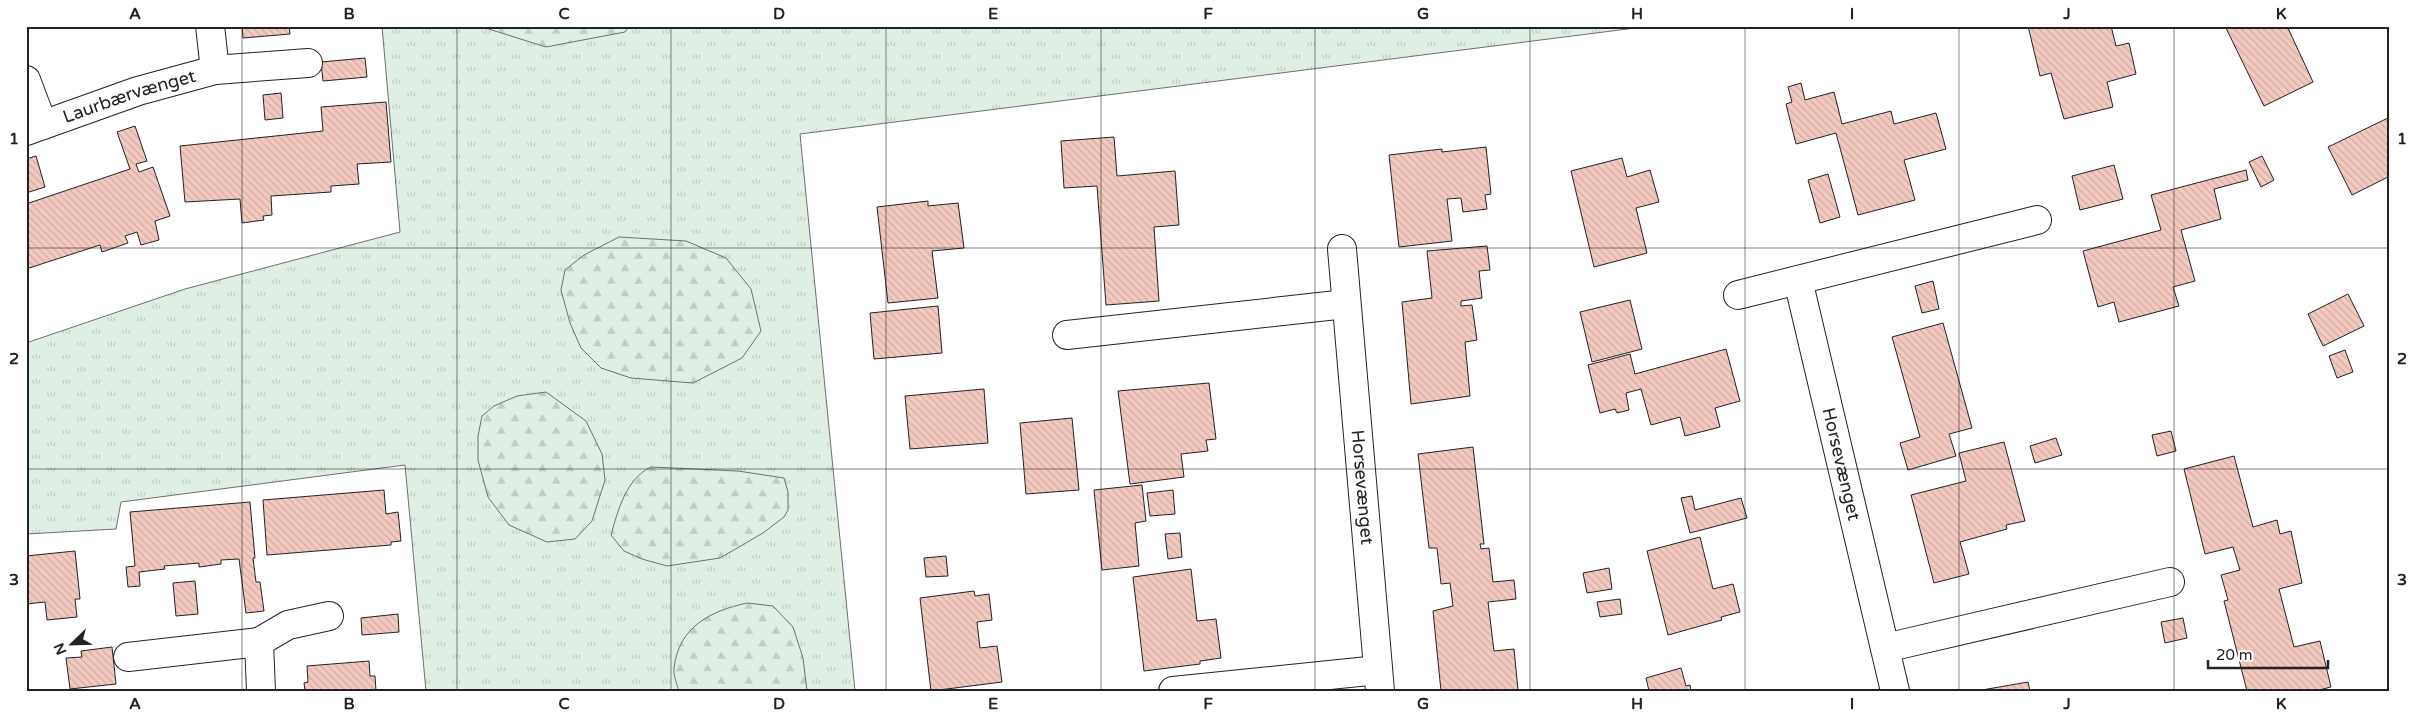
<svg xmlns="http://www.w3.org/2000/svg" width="2416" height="717" viewBox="0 0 2416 717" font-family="'Varela Round',sans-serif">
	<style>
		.grass { fill: url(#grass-tufts); stroke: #6f6f6f }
		.forest { fill: url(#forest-firs); stroke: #6f6f6f }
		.building { fill: url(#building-back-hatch); stroke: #222 }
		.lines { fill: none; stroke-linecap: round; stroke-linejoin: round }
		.minor-casing { stroke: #222; stroke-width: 30 }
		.minor { stroke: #fff; stroke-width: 28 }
		.grid { fill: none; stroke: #222; stroke-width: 1; stroke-opacity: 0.55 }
		.labels { text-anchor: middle; stroke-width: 4; stroke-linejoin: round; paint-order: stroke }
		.street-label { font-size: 18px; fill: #222; stroke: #fff }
		.neatline { fill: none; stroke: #222; stroke-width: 2 }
		.grid-label { font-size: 16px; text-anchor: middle; font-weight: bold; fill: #222 }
	</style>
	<defs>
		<pattern id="grass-tufts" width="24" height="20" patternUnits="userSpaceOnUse" patternTransform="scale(1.25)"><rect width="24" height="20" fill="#e0efe3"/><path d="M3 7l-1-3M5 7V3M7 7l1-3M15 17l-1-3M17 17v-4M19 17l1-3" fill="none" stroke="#c0cdc2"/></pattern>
		<pattern id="forest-firs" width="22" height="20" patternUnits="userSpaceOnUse" patternTransform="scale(1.25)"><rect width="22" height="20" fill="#e0efe3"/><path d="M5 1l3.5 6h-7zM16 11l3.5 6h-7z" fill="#c0cdc2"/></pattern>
		<pattern id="building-back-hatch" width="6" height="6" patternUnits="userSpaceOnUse" patternTransform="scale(1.25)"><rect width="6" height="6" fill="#f3c9c0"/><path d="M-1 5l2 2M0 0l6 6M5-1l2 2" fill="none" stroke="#d0aca5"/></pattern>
	</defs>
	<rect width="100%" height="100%" fill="#fff"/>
	<!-- grass -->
	<path class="grass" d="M382,26H1651L800,134L855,691H426L405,465L121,502L116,529L26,534V343L185,289L400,232Z"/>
	<!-- forest -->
	<g class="forest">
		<path d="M479,26H629L625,32L546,47Z"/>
		<path d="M619,237L686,241L726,258L751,289L761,331L742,358L693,383L631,378L601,368L581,348L570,323L561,290L565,270L584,255Z"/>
		<path d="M546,392L586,421L602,454L605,480L592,521L575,539L547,542L509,525L488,497L478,460V436L482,416L494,406L517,396Z"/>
		<path d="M651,467L738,471L784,478L788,492V510L784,517L763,533L720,558L667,566L642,559L624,551L611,535C618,510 626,479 651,467Z"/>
		<path d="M747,603L773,606L793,627L803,658L807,691H679C677,684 673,675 674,668C679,626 711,611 747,603Z"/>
	</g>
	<!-- building -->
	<g class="building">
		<path d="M242,26H289L290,34L243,38Z"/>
		<path d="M2028,26H2111L2116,46L2129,43L2136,74L2107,82L2113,107L2064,119L2051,73L2040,76Z"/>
		<path d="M2225,26H2287L2313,82L2264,106Z"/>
		<path d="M365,58L367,77L323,81L321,62Z"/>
		<path d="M1801,83L1805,100L1834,92L1842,124L1891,111L1894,124L1936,113L1946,149L1904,160L1915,200L1858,215L1836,133L1796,144L1786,104L1792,102L1788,87Z"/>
		<path d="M281,93L283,118L265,120L263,95Z"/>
		<path d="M386,102L391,162L357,164L359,184L331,186V192L271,196L272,215L263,216L264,220L242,223L240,199L185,202L180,146L323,131L321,107Z"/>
		<path d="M2390,117V176L2352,195L2328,147Z"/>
		<path d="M135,126L147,161L136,164L139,172L153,167L170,216L155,221L159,240L141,245L137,232L125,236L128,243L102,252L100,245L26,269V204L130,169L117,132Z"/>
		<path d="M1114,137L1117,176L1175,171L1179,225L1154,227L1159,301L1106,305L1097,186L1064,188L1061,141Z"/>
		<path d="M1486,147L1491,194L1485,195L1487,209L1463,212L1461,198L1447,199L1452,241L1399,247L1389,155L1442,149V152Z"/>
		<path d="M36,156L45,187L26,193V159Z"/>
		<path d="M2262,156L2274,180L2261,187L2249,162Z"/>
		<path d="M1622,158L1627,177L1650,170L1659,202L1636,208L1647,253L1594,267L1571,171Z"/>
		<path d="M2114,165L2123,199L2080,210L2072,176Z"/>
		<path d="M2246,170L2248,180L2214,189L2221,219L2181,230L2195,281L2173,287L2179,306L2119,322L2114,302L2098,307L2083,251L2161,230L2151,195Z"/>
		<path d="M1828,174L1840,217L1820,223L1808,180Z"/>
		<path d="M928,201V206L958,203L964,248L932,251L938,298L888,303L877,207Z"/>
		<path d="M1487,246L1490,270L1479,271L1482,298L1461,301V306L1472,305L1477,340L1465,342L1470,396L1411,404L1402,302L1432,298L1427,251Z"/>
		<path d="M1933,281L1939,309L1922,313L1915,286Z"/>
		<path d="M2348,294L2364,326L2323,346L2308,314Z"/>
		<path d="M1630,300L1642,349L1592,362L1580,312Z"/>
		<path d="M938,306L942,353L874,359L870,313Z"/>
		<path d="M1943,323L1972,428L1949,434L1956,456L1908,470L1900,443L1920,437L1892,337Z"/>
		<path d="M1726,349L1740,401L1715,408L1720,427L1685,436L1680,417L1651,425L1641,389L1626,393L1629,410L1617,413L1615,409L1600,413L1588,365L1630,354L1635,374Z"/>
		<path d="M2345,350L2353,372L2337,378L2329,356Z"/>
		<path d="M1209,383L1216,439L1206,440L1208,451L1181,454L1184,477L1130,484L1118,391Z"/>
		<path d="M984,389L988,443L910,449L905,396Z"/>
		<path d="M1072,418L1079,490L1026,494L1020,423Z"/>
		<path d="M2171,431L2176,451L2157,456L2152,435Z"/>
		<path d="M2056,438L2062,455L2035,463L2030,446Z"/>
		<path d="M2004,442L2025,521L2006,525L2007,529L1960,542L1969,574L1934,583L1911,495L1966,481L1959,453Z"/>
		<path d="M1473,447L1484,544H1480L1481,549L1489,548L1493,582L1514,580L1516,599L1488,602L1494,651L1514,649L1518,690L1522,691H1441L1433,611L1453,606L1450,583L1441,584L1437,548H1429L1418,454Z"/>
		<path d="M2234,456L2253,527L2277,520L2280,534L2291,531L2302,583L2279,589L2294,647L2320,641L2331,687L2315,691H2247L2224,601L2228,600L2221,575L2240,570L2233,547L2205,554L2184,469Z"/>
		<path d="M1142,485L1146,521L1135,523L1139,566L1102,570L1094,490Z"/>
		<path d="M384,490L386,514L398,512L401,541L391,542V545L267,555L263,500Z"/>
		<path d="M1173,490L1175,514L1150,516L1147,493Z"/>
		<path d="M1692,496L1695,510L1741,498L1747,518L1690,533L1681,498Z"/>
		<path d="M250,502L255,558H253L256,582H260L264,611L246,613L239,559L221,560V564L199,567V563L164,566L165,569L139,572L140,586L128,587L126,567L135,566L130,512Z"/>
		<path d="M1180,533L1182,557L1168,559L1165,534Z"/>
		<path d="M1700,537L1713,589L1733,584L1740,612L1721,617L1722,620L1668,635L1647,551Z"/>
		<path d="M75,551L80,599H75L77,617L47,620L45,602L26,604V556Z"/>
		<path d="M946,556L948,576L926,577L924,558Z"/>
		<path d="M1609,568L1612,589L1587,593L1583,573Z"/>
		<path d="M1191,569L1197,621L1216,619L1221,658L1200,661V664L1144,671L1133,577Z"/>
		<path d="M195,581L198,614L176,616L173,583Z"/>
		<path d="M974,591L975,596L989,594L992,620L977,622L980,648L997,646L1002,682L931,691L920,598Z"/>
		<path d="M1620,599L1622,614L1600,617L1597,602Z"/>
		<path d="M398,614L399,632L362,635L361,618Z"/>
		<path d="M2183,618L2187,638L2165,643L2161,622Z"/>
		<path d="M112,647L116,684L70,689L66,658L82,657L81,651Z"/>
		<path d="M369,661L370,676H375L376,691H305L304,683L308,682L307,666Z"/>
		<path d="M1681,668L1686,686L1690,685L1691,691H1649L1646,678Z"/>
		<path d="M2028,682L2030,691H1976Z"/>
	</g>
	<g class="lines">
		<defs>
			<g id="minor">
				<path d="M210,26L215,70"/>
				<path d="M26,80L43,125"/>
				<path id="s1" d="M26,131L138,91L215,70L308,63"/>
				<path id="s2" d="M1342,249L1380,691"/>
				<path id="s3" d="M1798,280L1895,691"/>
				<path d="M1738,295L2037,220"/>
				<path d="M1067,335L1346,304"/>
				<path d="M1885,648L2170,582"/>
				<path d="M128,657L259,642"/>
				<path d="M261,691L259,642L288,625L329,616"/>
				<path d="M1173,691L1378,670"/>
			</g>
		</defs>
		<!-- minor casing -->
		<use href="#minor" class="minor-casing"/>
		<!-- minor -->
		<use href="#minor" class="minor"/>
	</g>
	<!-- grid -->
	<path class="grid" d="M242,26V691M457,26V691M671,26V691M886,26V691M1101,26V691M1315,26V691M1530,26V691M1745,26V691M1959,26V691M2174,26V691M26,248H2390M26,469H2390"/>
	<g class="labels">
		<!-- street labels -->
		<g class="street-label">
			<text dy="6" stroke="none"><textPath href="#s1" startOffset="109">Laurbærvænget</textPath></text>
			<text dy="6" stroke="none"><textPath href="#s3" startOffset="189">Horsevænget</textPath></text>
			<text dy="6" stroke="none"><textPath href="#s2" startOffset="239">Horsevænget</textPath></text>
		</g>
	</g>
	<!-- border -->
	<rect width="2416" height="717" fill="none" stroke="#ffffff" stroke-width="55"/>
	<!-- north arrow -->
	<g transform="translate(72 644) rotate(247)" stroke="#ffffff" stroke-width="4" paint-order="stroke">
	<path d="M0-4L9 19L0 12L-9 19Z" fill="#222222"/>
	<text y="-8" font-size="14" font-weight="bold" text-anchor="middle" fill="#222222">N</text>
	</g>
	<!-- scale -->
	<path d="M2208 660v8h120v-8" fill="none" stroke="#222222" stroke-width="2.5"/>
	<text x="2216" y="660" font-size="15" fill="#222222" stroke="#ffffff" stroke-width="4" paint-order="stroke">20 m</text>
	<rect x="28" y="28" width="2360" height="662" class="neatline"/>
	<g class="grid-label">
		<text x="135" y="19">A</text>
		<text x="349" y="19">B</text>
		<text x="564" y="19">C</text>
		<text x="779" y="19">D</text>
		<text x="993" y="19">E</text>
		<text x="1208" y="19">F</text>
		<text x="1423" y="19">G</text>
		<text x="1637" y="19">H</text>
		<text x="1852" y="19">I</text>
		<text x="2067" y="19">J</text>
		<text x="2281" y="19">K</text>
		<text x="14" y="144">1</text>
		<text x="2402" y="144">1</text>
		<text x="14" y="364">2</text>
		<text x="2402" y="364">2</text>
		<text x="14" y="585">3</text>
		<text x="2402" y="585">3</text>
		<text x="135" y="709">A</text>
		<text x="349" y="709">B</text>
		<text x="564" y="709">C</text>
		<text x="779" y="709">D</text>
		<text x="993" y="709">E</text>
		<text x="1208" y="709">F</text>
		<text x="1423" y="709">G</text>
		<text x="1637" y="709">H</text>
		<text x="1852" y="709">I</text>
		<text x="2067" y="709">J</text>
		<text x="2281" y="709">K</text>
	</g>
</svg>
